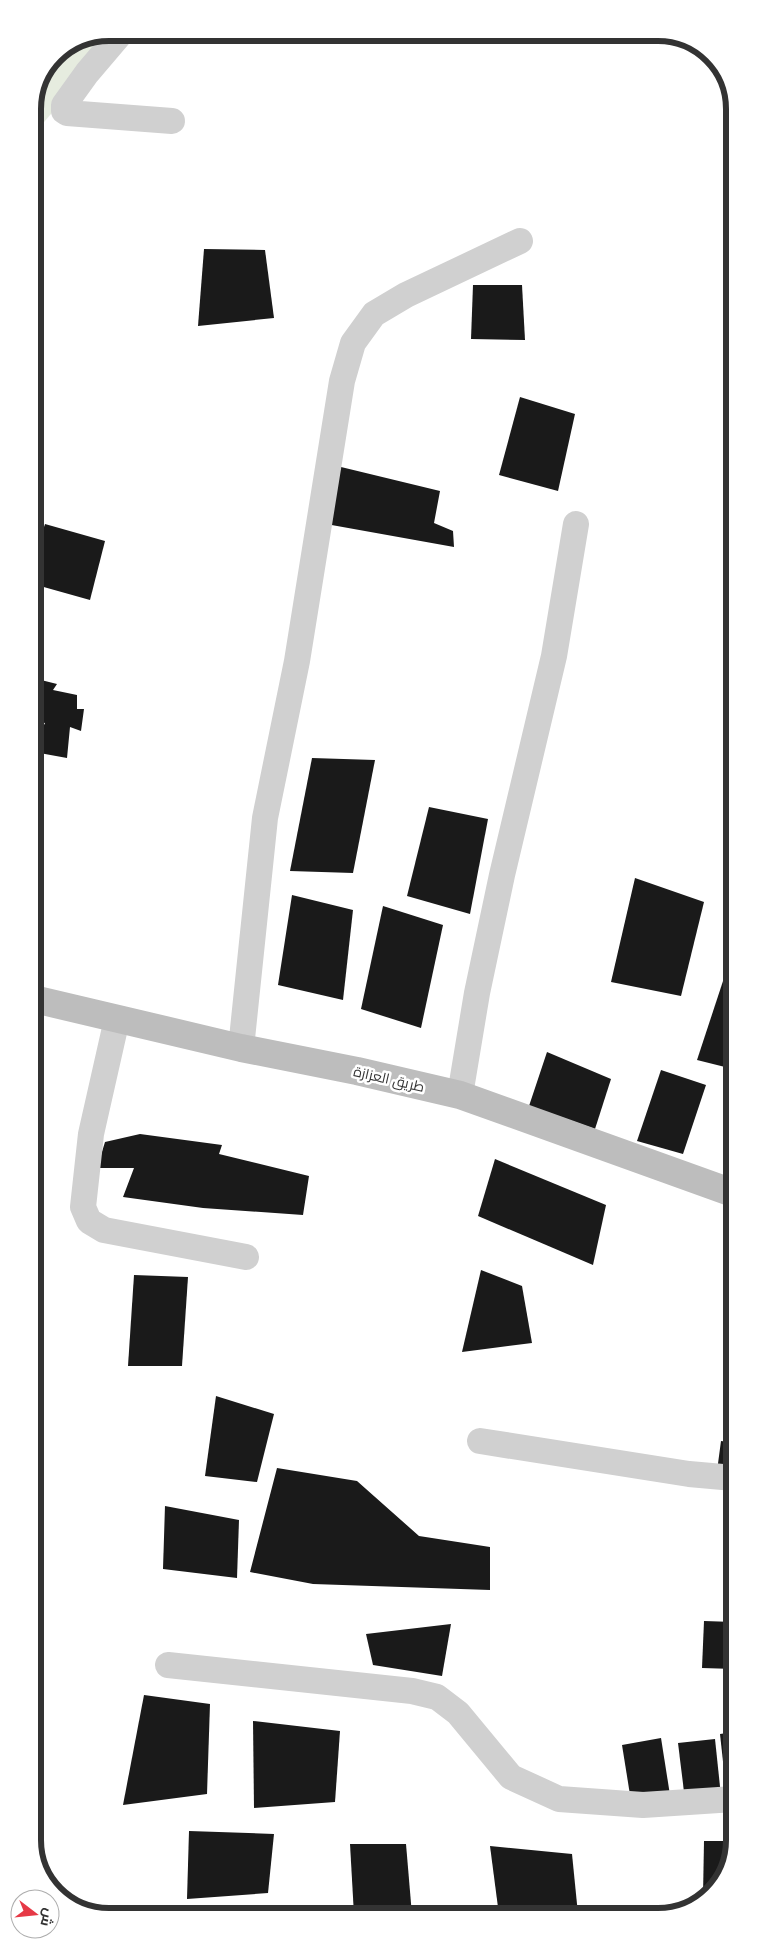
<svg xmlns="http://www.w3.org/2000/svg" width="767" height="1949" viewBox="0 0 767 1949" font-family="Inter,Cairo,sans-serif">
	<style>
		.green { fill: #e6ecdf }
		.building { fill: #1a1a1a }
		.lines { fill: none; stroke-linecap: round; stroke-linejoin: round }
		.street { stroke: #d0d0d0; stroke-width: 26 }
		.secondary { stroke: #bdbdbd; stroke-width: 28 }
		.labels { text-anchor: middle; stroke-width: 5; stroke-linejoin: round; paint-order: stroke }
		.street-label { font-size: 14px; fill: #333; stroke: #fff }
		.rim { fill: none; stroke: #333; stroke-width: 6 }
	</style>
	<rect width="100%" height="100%" fill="#fff"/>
	<!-- green -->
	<path class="green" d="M110,33H120L33,135V105L55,55Z"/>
	<!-- building -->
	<g class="building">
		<path d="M204,249L265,250L274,318L198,326Z"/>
		<path d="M473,285H522L525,340L471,339Z"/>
		<path d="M732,355V373L725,371Z"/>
		<path d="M520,397L575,414L558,491L499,475Z"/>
		<path d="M341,467L440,491L434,523L453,531L454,547L326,524Z"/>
		<path d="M45,524L105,541L90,600L33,584V559Z"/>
		<path d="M33,678L57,684L53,690L77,695V709H84L81,731L70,727L67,758L34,752V732L41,731L45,723L34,721Z"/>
		<path d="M312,758L375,760L353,873L290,871Z"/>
		<path d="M429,807L488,819L470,914L407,896Z"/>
		<path d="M635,878L704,902L681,996L611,982Z"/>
		<path d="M292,895L353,910L343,1000L278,985Z"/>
		<path d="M383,906L443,925L421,1028L361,1009Z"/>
		<path d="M724,978L733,981V1069L697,1060Z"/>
		<path d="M547,1052L611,1079L595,1129L529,1106Z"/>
		<path d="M661,1070L706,1085L683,1154L637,1141Z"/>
		<path d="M140,1134L222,1145L219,1154L309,1176L303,1215L203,1208L123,1197L134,1168H97L105,1142Z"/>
		<path d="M495,1159L606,1205L593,1265L478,1216Z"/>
		<path d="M481,1270L522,1286L532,1343L462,1352Z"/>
		<path d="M134,1275L188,1277L182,1366H128Z"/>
		<path d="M216,1396L274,1414L257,1482L205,1476Z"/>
		<path d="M730,1423L734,1424V1472L717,1471L721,1441L728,1442Z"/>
		<path d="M277,1468L357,1481L419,1536L490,1547V1590L313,1584L250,1572Z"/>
		<path d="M165,1506L239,1520L237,1578L163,1569Z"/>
		<path d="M704,1621L734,1622V1669L702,1668Z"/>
		<path d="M451,1624L442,1676L373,1665L366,1634Z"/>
		<path d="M144,1695L210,1704L207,1794L123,1805Z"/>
		<path d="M253,1721L340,1731L335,1802L254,1808Z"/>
		<path d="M734,1732V1788L726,1789L720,1734Z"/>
		<path d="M661,1738L670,1795L631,1801L622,1745Z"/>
		<path d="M715,1739L721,1796L685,1800L678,1743Z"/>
		<path d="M189,1831L274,1834L268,1893L187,1899Z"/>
		<path d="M704,1841H734L718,1887L705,1896H703Z"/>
		<path d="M350,1844H406L412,1915H354Z"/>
		<path d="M490,1846L572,1854L578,1914L499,1915Z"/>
	</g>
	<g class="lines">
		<!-- street -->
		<g class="street">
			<path d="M121,33L87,73L64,105V111L67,113L172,121"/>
			<path d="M117,1019L91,1134L83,1207L89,1221L104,1230L246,1257"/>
			<path d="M241,1048L265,818L297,661L342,381L353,343L374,314L406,295L520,241"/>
			<path d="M460,1095L477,993L502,875L554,656L576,524"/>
			<path d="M480,1441L689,1474L734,1478"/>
			<path d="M168,1665L412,1691L437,1697L458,1713L511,1777L559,1799L643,1805L734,1799"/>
		</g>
		<!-- secondary -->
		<path class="secondary" d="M34,999L241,1048L357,1071L460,1095L733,1193"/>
	</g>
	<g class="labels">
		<!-- street labels -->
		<g class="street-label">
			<text transform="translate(389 1079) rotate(13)" y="5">طريق العزازة</text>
		</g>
	</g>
	<!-- crop -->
	<path d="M0 0H767V1949H0ZM109 41H658A68 68 0 0 1 726 109V1840A68 68 0 0 1 658 1908H109A68 68 0 0 1 41 1840V109A68 68 0 0 1 109 41Z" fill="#fff" fill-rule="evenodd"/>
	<path class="rim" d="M109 41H658A68 68 0 0 1 726 109V1840A68 68 0 0 1 658 1908H109A68 68 0 0 1 41 1840V109A68 68 0 0 1 109 41Z"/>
	<!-- north arrow -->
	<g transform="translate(35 1914) rotate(106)"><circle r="24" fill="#ffffff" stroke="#adadad"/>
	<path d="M0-4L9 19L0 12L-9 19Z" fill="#e63946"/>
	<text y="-8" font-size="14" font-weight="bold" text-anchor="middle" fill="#333333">ش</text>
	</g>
</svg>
